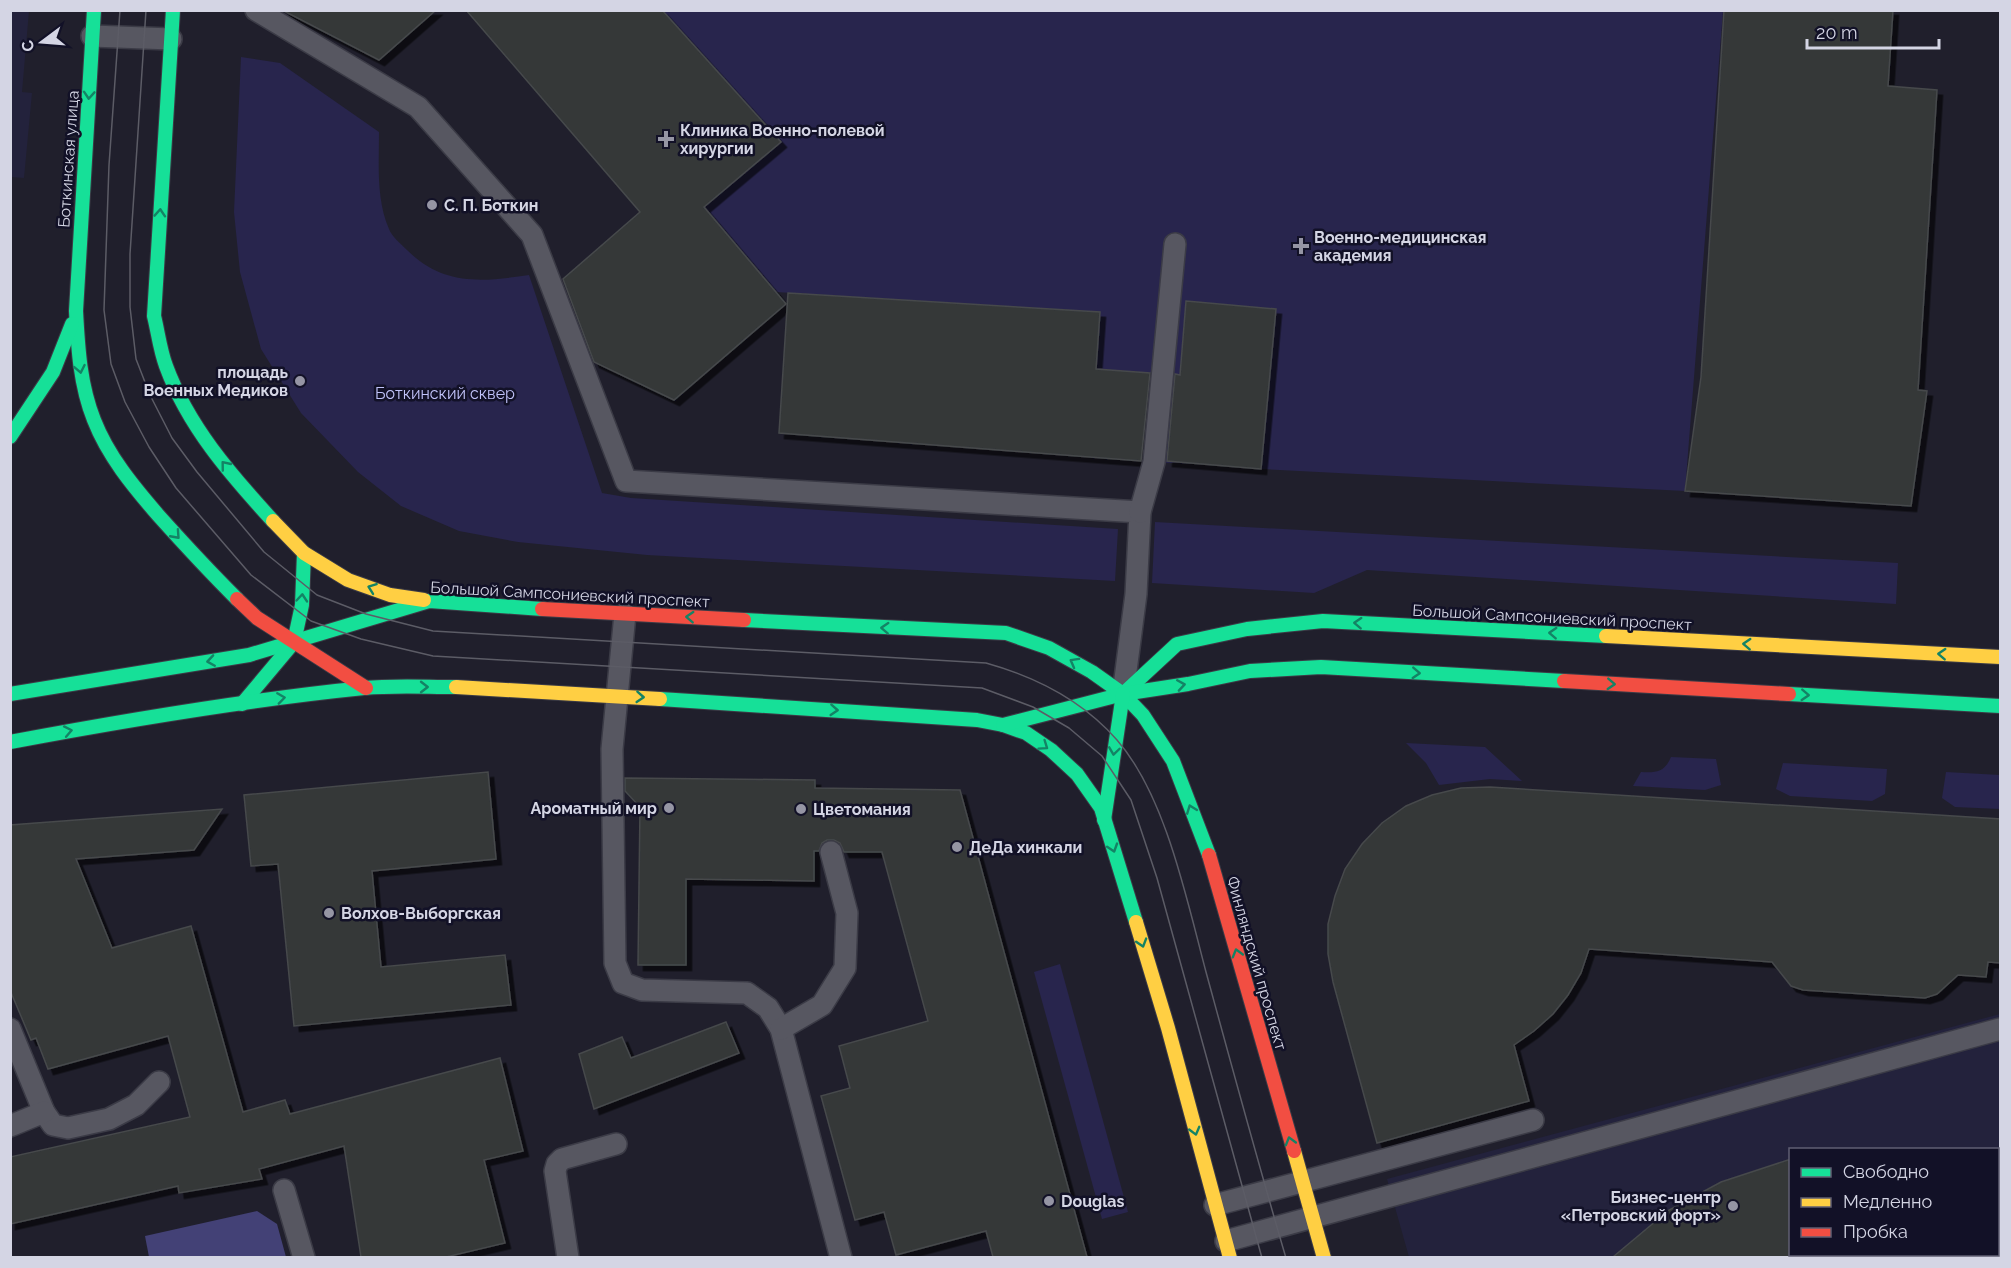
<svg xmlns="http://www.w3.org/2000/svg" width="2011" height="1268" viewBox="0 0 2011 1268" font-family="Raleway,sans-serif">
	<style>
		.built { fill: #23223c; fill-rule: evenodd }
		.green { fill: #28254d }
		.forest { fill: #434176 }
		.building { fill: #343739; stroke: #46494b; stroke-width: 1.5; filter: url(#shadow) }
		.lines { fill: none; stroke-linecap: round; stroke-linejoin: round }
		.lane-casing { stroke: #3b3b46; stroke-width: 24 }
		.fast-casing { stroke: #3b3b46; stroke-width: 16 }
		.slow-casing { stroke: #3b3b46; stroke-width: 16 }
		.jam-casing { stroke: #3b3b46; stroke-width: 16 }
		.lane { stroke: #575761; stroke-width: 21 }
		.fast { stroke: #16e098; stroke-width: 14 }
		.slow { stroke: #ffcf43; stroke-width: 14 }
		.jam { stroke: #f24e42; stroke-width: 14 }
		.tram { stroke: #5c5c66; stroke-width: 1.5 }
		.oneway { stroke: #148365 }
		.poi-dot { fill: #9595a4; stroke: #121127; stroke-width: 2 }
		.labels { text-anchor: middle; stroke-width: 5; stroke-linejoin: round; paint-order: stroke }
		.poi-label { font-size: 16px; font-weight: bold; fill: #d4d5e4; stroke: #121127; text-anchor: start }
		.street-label { font-size: 16px; fill: #d4d5e4; stroke: #121127 }
		.park-label { font-size: 16px; fill: #c1c3fa; stroke: #121127 }
	</style>
	<defs>
		<filter id="shadow"><feDropShadow dx="5.5" dy="5.5" stdDeviation="0" flood-color="#0009"/></filter>
	</defs>
	<rect width="100%" height="100%" fill="#201f2c"/>
	<!-- built -->
	<g class="built">
		<path d="M10,11H29L22,92L32,93L24,178L11,177Z"/>
		<path d="M2000,1014V1257H1409L1387,1179ZM1790,1150H1998V1254H1790Z"/>
	</g>
	<!-- green -->
	<g class="green">
		<path d="M662,11H1723L1685,491L1261,469L1276,310L1186,302L1178,399L1209,402L1204,464L1144,462L1153,373L1096,369L1100,312L776,292L704,207Z"/>
		<path d="M241,57L280,63L379,132C379,164 376,199 389,229C392,237 401,244 407,250C443,286 482,282 529,275L602,493L631,498L1118,529L1115,581L647,555L518,542L459,531L401,506L358,472L301,413L261,349L240,272L234,212Z"/>
		<path d="M1155,522L1898,563L1896,604L1367,570L1314,593L1152,583Z"/>
		<path d="M1406,743L1485,747L1522,781L1490,779L1439,785L1426,763Z"/>
		<path d="M1671,757L1716,759L1721,785L1705,790L1633,786L1641,772C1656,773 1665,772 1671,757Z"/>
		<path d="M1783,763L1887,769L1885,794L1872,801L1790,796L1776,789Z"/>
		<path d="M1946,772L2000,775V809L1955,807L1942,798Z"/>
		<path d="M1060,964L1128,1212L1102,1219L1034,972Z"/>
	</g>
	<!-- forest -->
	<path class="forest" d="M257,1211L277,1224L286,1257H149L145,1236Z"/>
	<!-- building -->
	<g class="building">
		<path d="M282,10H436L379,60Z"/>
		<path d="M466,10H662L781,142L704,207L786,304L674,400L594,362L563,279L640,212Z"/>
		<path d="M1724,10H1893L1888,86L1937,90L1918,390L1927,391L1911,506L1685,491L1701,377Z"/>
		<path d="M788,293L1100,312L1096,369L1150,373L1141,461L779,433Z"/>
		<path d="M1186,301L1276,309L1261,469L1167,461L1175,374L1180,375Z"/>
		<path d="M488,772L496,859L372,871L381,967L505,955L511,1005L294,1026L278,864L251,866L244,795Z"/>
		<path d="M625,778L815,780V788L960,790L1087,1257H993L986,1231L896,1255L884,1212L855,1220L821,1096L850,1088L839,1046L928,1021L882,852H844L840,843L834,840H827L822,843L819,851H814V881L686,879V965H638L640,807L625,791Z"/>
		<path d="M1490,787L2001,819V963L1988,962L1986,977L1958,975L1937,994L1925,998L1803,990L1791,986L1772,962L1589,949L1581,973L1568,995L1553,1014L1534,1031L1514,1045L1529,1101L1377,1143L1333,982L1328,954V924L1335,896L1345,869L1362,844L1382,823L1406,806L1432,795L1461,788Z"/>
		<path d="M222,809L194,850L76,859L112,948L191,926L243,1112L285,1100L290,1114L500,1058L523,1151L484,1160L505,1243L446,1257H361L344,1146L259,1169L262,1179L179,1193L178,1186L10,1224V1157L190,1117L168,1036L48,1069L36,1038L31,1040L10,990V825Z"/>
		<path d="M726,1022L739,1053L594,1109L579,1054L622,1037L631,1058Z"/>
		<path d="M1791,1159V1257H1613L1669,1210L1721,1182Z"/>
	</g>
	<g class="lines">
		<defs>
			<g id="lane">
				<path d="M256,10L418,107L532,235L626,481L1140,512L1136,594L1123,694"/>
				<path d="M92,36L171,39"/>
				<path d="M1140,512L1154,462L1175,244"/>
				<path d="M625,614L612,749L615,963L623,983L642,990L747,993L768,1008L781,1029L841,1258"/>
				<path d="M10,1029L44,1112L53,1125L68,1128L109,1119L136,1105L159,1082"/>
				<path d="M781,1029L822,1005L845,968L847,913L831,852"/>
				<path d="M10,1126L44,1112"/>
				<path d="M284,1190L304,1258"/>
				<path d="M1215,1205L1533,1120"/>
				<path d="M1226,1241L2000,1029"/>
				<path d="M568,1258L555,1171L557,1164L562,1159L616,1144"/>
			</g>
			<g id="fast">
				<path d="M94,10L76,311C78,348 80,385 94,420C108,456 133,486 158,515C184,544 210,572 237,599"/>
				<path d="M173,10L154,316C158,332 160,350 166,366C188,426 230,474 273,521"/>
				<path d="M10,437L53,372L72,324"/>
				<path d="M744,620L1006,633L1049,648L1092,672L1123,694L1143,715L1173,761L1209,855"/>
				<path d="M10,694L249,655L429,601L542,609"/>
				<path d="M1123,694L1177,644L1247,629L1323,621L1606,636"/>
				<path d="M1789,694L2000,706"/>
				<path d="M660,699L977,720L1003,725L1026,733L1051,750L1077,774L1101,808L1136,922"/>
				<path d="M242,704L294,642L302,605L304,553"/>
				<path d="M1003,725L1123,694L1188,684L1250,671L1321,667L1564,681"/>
				<path d="M10,742C127,720 245,700 364,688C394,685 425,687 456,687"/>
				<path d="M1104,820L1123,694"/>
			</g>
			<g id="slow">
				<path d="M273,521L304,553L348,580L390,595L424,600"/>
				<path d="M1606,636L2000,657"/>
				<path d="M456,687L660,699"/>
				<path d="M1136,922L1168,1028L1230,1258"/>
				<path d="M1294,1151L1324,1258"/>
			</g>
			<g id="jam">
				<path d="M237,599L257,618L366,688"/>
				<path d="M542,609L744,620"/>
				<path d="M1564,681L1789,694"/>
				<path d="M1209,855L1294,1151"/>
			</g>
		</defs>
		<!-- lane casing -->
		<use href="#lane" class="lane-casing"/>
		<!-- fast casing -->
		<use href="#fast" class="fast-casing"/>
		<!-- slow casing -->
		<use href="#slow" class="slow-casing"/>
		<!-- jam casing -->
		<use href="#jam" class="jam-casing"/>
		<!-- lane -->
		<use href="#lane" class="lane"/>
		<!-- fast -->
		<use href="#fast" class="fast"/>
		<!-- slow -->
		<use href="#slow" class="slow"/>
		<!-- jam -->
		<use href="#jam" class="jam"/>
		<!-- tram -->
		<g class="tram">
			<path d="M120,10L109,165L104,310L111,364L125,402L149,447L176,488L251,575L311,621L361,639L433,656L982,688L1033,707L1069,728L1102,756L1131,800L1157,878L1262,1258"/>
			<path d="M146,10L130,254V307L136,359L150,395L172,438L197,472L264,552L317,595L366,614L433,631L986,663C1036,677 1082,700 1117,740C1166,796 1187,901 1206,972C1232,1067 1258,1163 1286,1258"/>
		</g>
	</g>
	<!-- one-way arrows -->
	<defs><path id="oneway-chevron" d="M-2-3.5L2.5 0L-2 3.5" fill="none" stroke-width="1.6" stroke-linecap="round" stroke-linejoin="round" transform="scale(1.5)"/></defs>
	<g class="oneway">
		<use href="#oneway-chevron" transform="translate(89 95) rotate(94)"/>
		<use href="#oneway-chevron" transform="translate(160 213) rotate(-86)"/>
		<use href="#oneway-chevron" transform="translate(80 369) rotate(79)"/>
		<use href="#oneway-chevron" transform="translate(225 465) rotate(-129)"/>
		<use href="#oneway-chevron" transform="translate(176 535) rotate(48)"/>
		<use href="#oneway-chevron" transform="translate(372 588) rotate(-160)"/>
		<use href="#oneway-chevron" transform="translate(302 598) rotate(-85)"/>
		<use href="#oneway-chevron" transform="translate(690 617) rotate(-177)"/>
		<use href="#oneway-chevron" transform="translate(1358 623) rotate(-177)"/>
		<use href="#oneway-chevron" transform="translate(885 628) rotate(-177)"/>
		<use href="#oneway-chevron" transform="translate(1553 633) rotate(-177)"/>
		<use href="#oneway-chevron" transform="translate(1747 644) rotate(-177)"/>
		<use href="#oneway-chevron" transform="translate(1942 654) rotate(-177)"/>
		<use href="#oneway-chevron" transform="translate(211 661) rotate(171)"/>
		<use href="#oneway-chevron" transform="translate(1074 662) rotate(-151)"/>
		<use href="#oneway-chevron" transform="translate(1416 673) rotate(3)"/>
		<use href="#oneway-chevron" transform="translate(1611 684) rotate(3)"/>
		<use href="#oneway-chevron" transform="translate(1181 685) rotate(-9)"/>
		<use href="#oneway-chevron" transform="translate(424 687)"/>
		<use href="#oneway-chevron" transform="translate(1805 695) rotate(3)"/>
		<use href="#oneway-chevron" transform="translate(640 697) rotate(4)"/>
		<use href="#oneway-chevron" transform="translate(281 698) rotate(-8)"/>
		<use href="#oneway-chevron" transform="translate(834 710) rotate(4)"/>
		<use href="#oneway-chevron" transform="translate(68 731) rotate(-11)"/>
		<use href="#oneway-chevron" transform="translate(1044 746) rotate(35)"/>
		<use href="#oneway-chevron" transform="translate(1114 751) rotate(98)"/>
		<use href="#oneway-chevron" transform="translate(1191 809) rotate(-111)"/>
		<use href="#oneway-chevron" transform="translate(1113 848) rotate(72)"/>
		<use href="#oneway-chevron" transform="translate(1142 943) rotate(73)"/>
		<use href="#oneway-chevron" transform="translate(1237 953) rotate(-106)"/>
		<use href="#oneway-chevron" transform="translate(1195 1131) rotate(75)"/>
		<use href="#oneway-chevron" transform="translate(1290 1141) rotate(-106)"/>
	</g>
	<!-- markers -->
	<g class="poi-dot">
		<path d="M663 130h6v6h6v6h-6v6h-6v-6h-6v-6h6z"/>
		<circle cx="432" cy="205" r="6"/>
		<path d="M1298 237h6v6h6v6h-6v6h-6v-6h-6v-6h6z"/>
		<circle cx="300" cy="381" r="6"/>
		<circle cx="669" cy="808" r="6"/>
		<circle cx="801" cy="809" r="6"/>
		<circle cx="957" cy="847" r="6"/>
		<circle cx="329" cy="913" r="6"/>
		<circle cx="1049" cy="1201" r="6"/>
		<circle cx="1733" cy="1206" r="6"/>
	</g>
	<g class="labels">
		<!-- poi labels -->
		<g class="poi-label">
			<text x="680" y="136">Клиника Военно-полевой<tspan x="680" dy="18">хирургии</tspan></text>
			<text x="444" y="211">С. П. Боткин</text>
			<text x="1314" y="243">Военно-медицинская<tspan x="1314" dy="18">академия</tspan></text>
			<text x="288" y="378" text-anchor="end">площадь<tspan x="288" dy="18">Военных Медиков</tspan></text>
			<text x="657" y="814" text-anchor="end">Ароматный мир</text>
			<text x="813" y="815">Цветомания</text>
			<text x="969" y="853">ДеДа хинкали</text>
			<text x="341" y="919">Волхов-Выборгская</text>
			<text x="1721" y="1203" text-anchor="end">Бизнес-центр<tspan x="1721" dy="18">«Петровский форт»</tspan></text>
			<text x="1061" y="1207">Douglas</text>
		</g>
		<!-- street labels -->
		<g class="street-label">
			<text transform="translate(68 159) rotate(-86)" y="6">Боткинская улица</text>
			<text transform="translate(570 594) rotate(3)" y="6">Большой Сампсониевский проспект</text>
			<text transform="translate(1552 617) rotate(3)" y="6">Большой Сампсониевский проспект</text>
			<text transform="translate(1257 963) rotate(74)" y="6">Финляндский проспект</text>
		</g>
		<!-- park labels -->
		<g class="park-label">
			<text x="445" y="399">Боткинский сквер</text>
		</g>
	</g>
	<!-- border -->
	<rect width="2011" height="1268" fill="none" stroke="#d4d5e4" stroke-width="24"/>
	<!-- legend -->
	<rect x="1789" y="1148" width="210" height="108" fill="#121127" stroke="#605f73" stroke-width="1.5"/>
	<rect x="1801" y="1168" width="30" height="9" fill="#16e098" stroke="#605f73" stroke-width="1.5"/>
	<text x="1843" y="1178" font-size="18" fill="#d4d5e4">Свободно</text>
	<rect x="1801" y="1198" width="30" height="9" fill="#ffcf43" stroke="#605f73" stroke-width="1.5"/>
	<text x="1843" y="1208" font-size="18" fill="#d4d5e4">Медленно</text>
	<rect x="1801" y="1228" width="30" height="9" fill="#f24e42" stroke="#605f73" stroke-width="1.5"/>
	<text x="1843" y="1238" font-size="18" fill="#d4d5e4">Пробка</text>
	<!-- north arrow -->
	<g transform="translate(42 42) rotate(254)" stroke="#121127" stroke-width="4.5" paint-order="stroke">
	<path d="M0-4.5L10 22L0 15L-10 22Z" fill="#d4d5e4"/>
	<text y="-9" font-size="16" font-weight="bold" text-anchor="middle" fill="#d4d5e4">С</text>
	</g>
	<!-- scale -->
	<path d="M1807 39v9h132v-9" fill="none" stroke="#d4d5e4" stroke-width="3"/>
	<text x="1816" y="39" font-size="18" fill="#d4d5e4" stroke="#121127" stroke-width="4.5" paint-order="stroke">20 m</text>
</svg>
